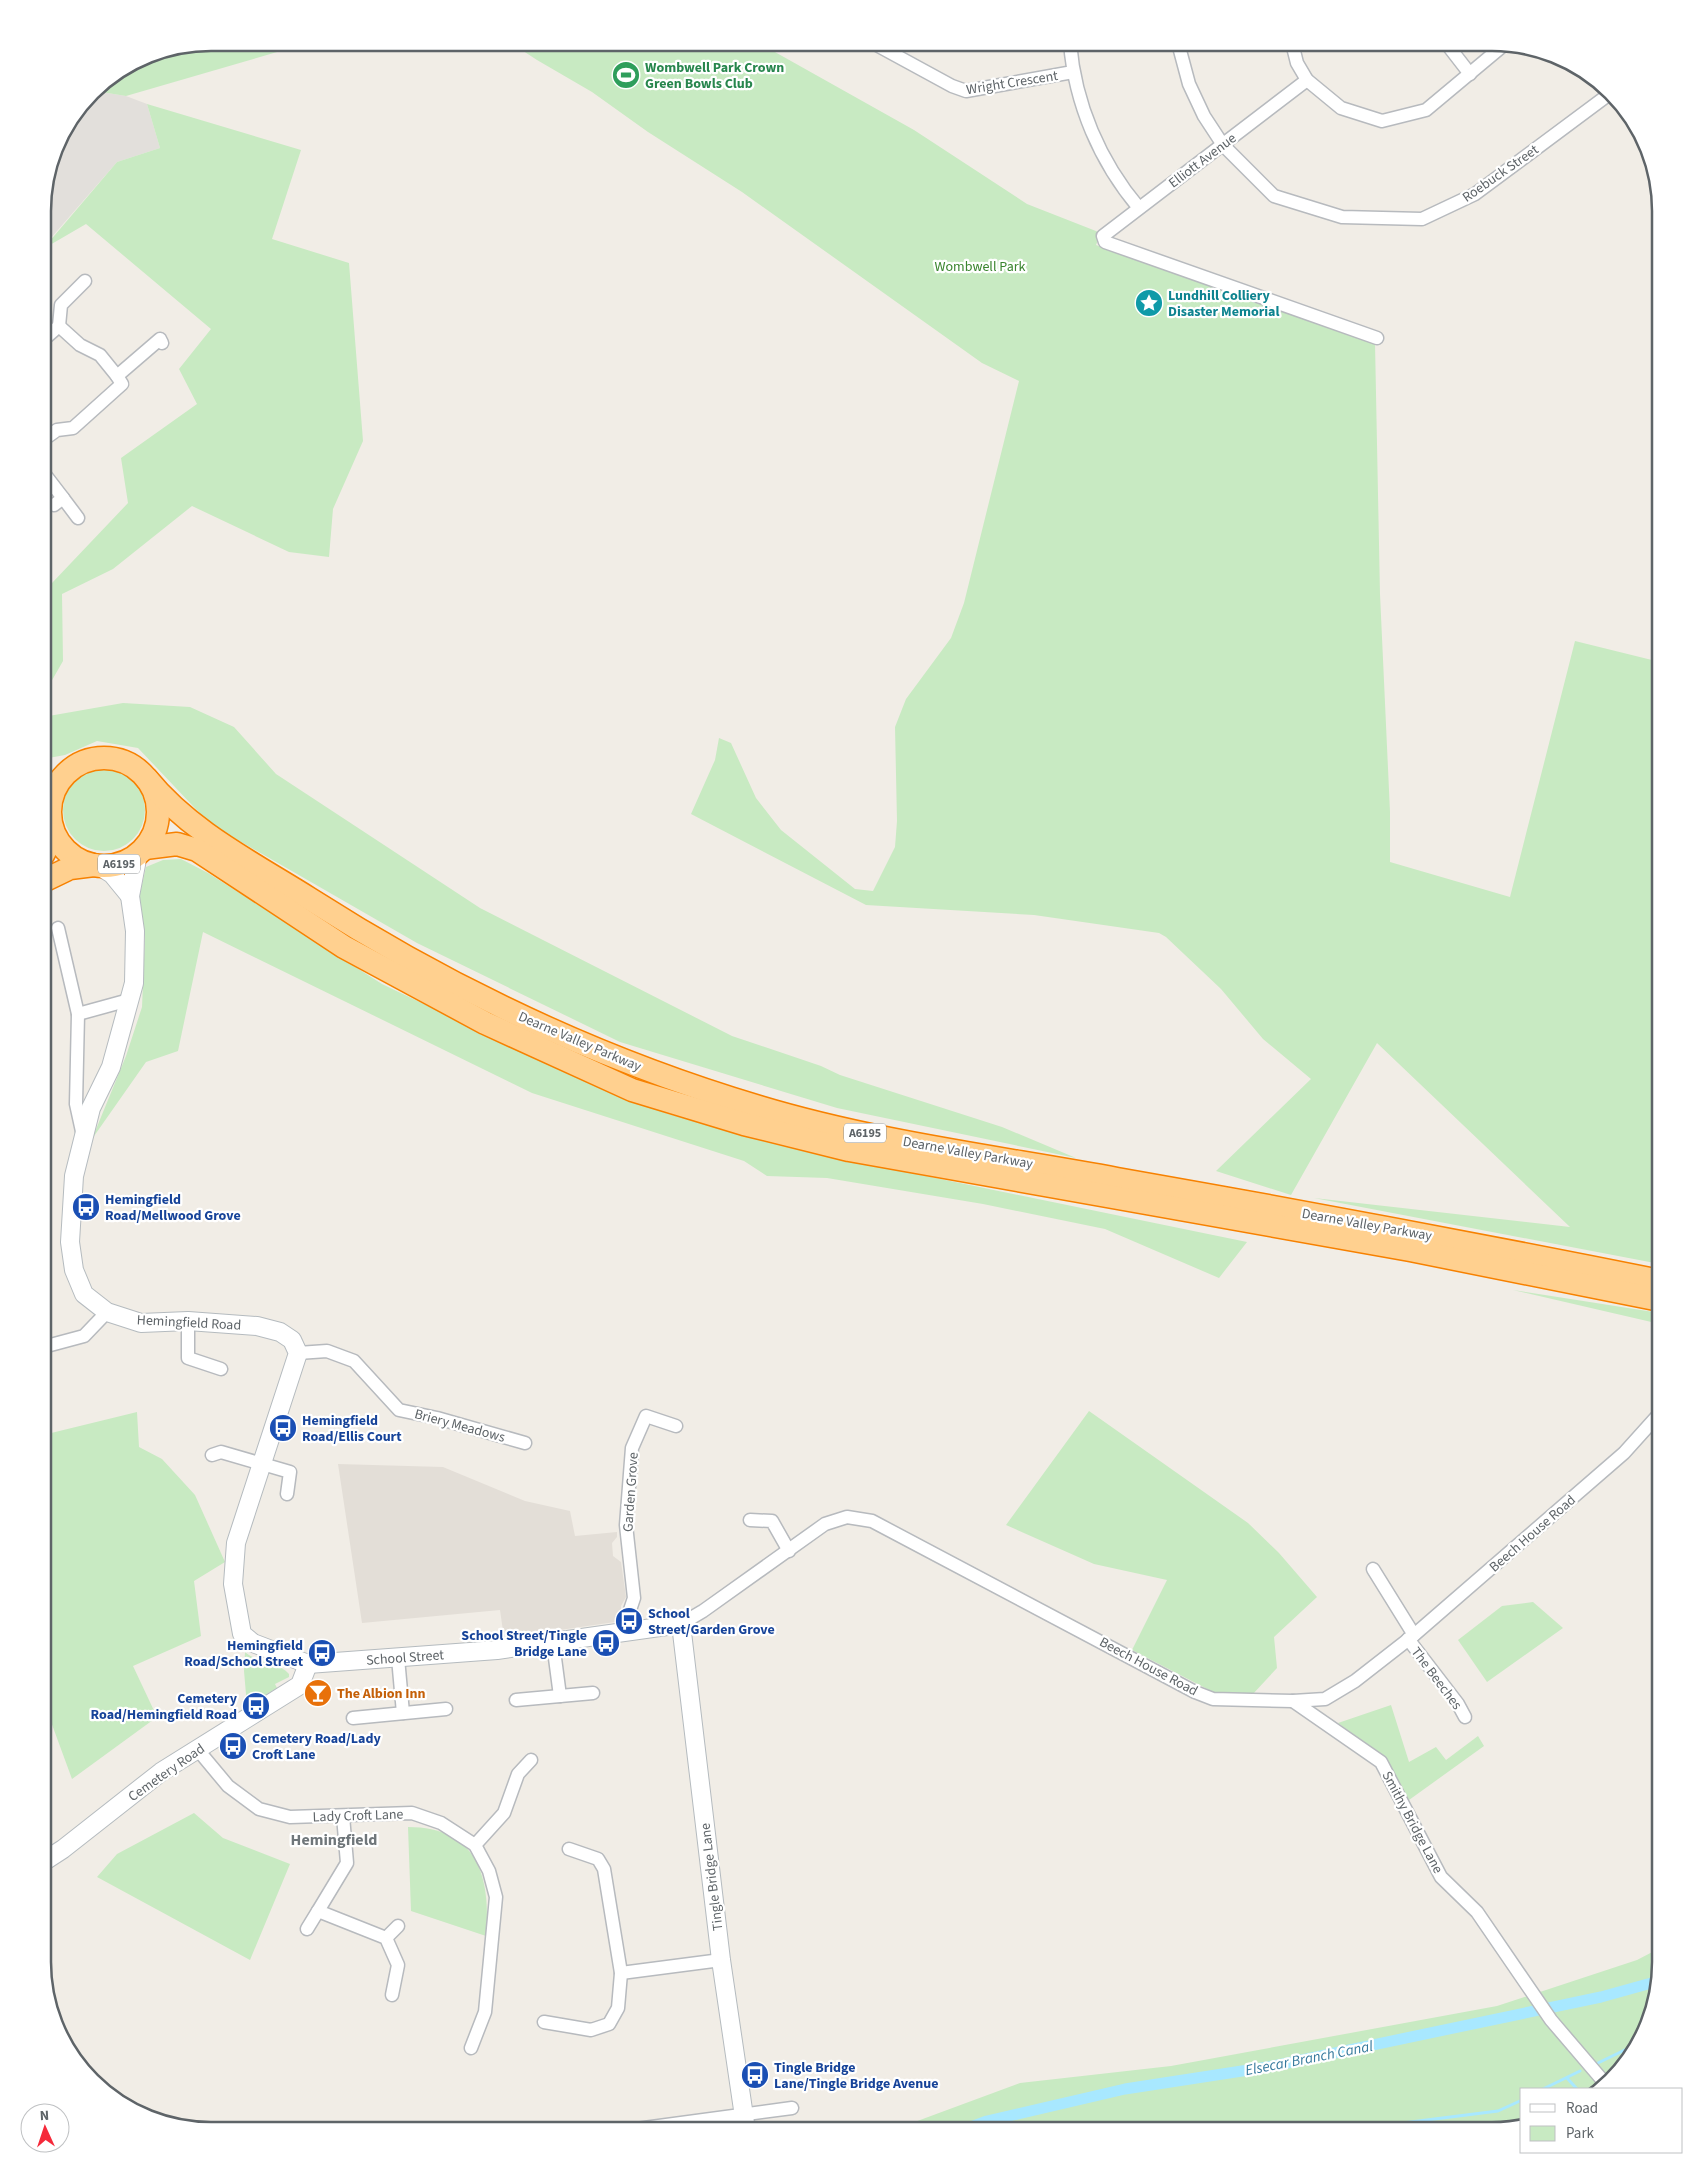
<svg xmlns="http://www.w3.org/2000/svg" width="1703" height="2173" viewBox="0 0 1703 2173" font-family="'Source Sans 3',sans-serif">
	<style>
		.industrial { fill: #e2dfdb }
		.education { fill: #e3ded7 }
		.green { fill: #c8eac2 }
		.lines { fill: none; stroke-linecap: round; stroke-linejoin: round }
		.stream { stroke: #a8e8ff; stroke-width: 3 }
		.canal { stroke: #a8e8ff; stroke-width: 11 }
		.street-casing { stroke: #b7babe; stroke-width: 15 }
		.secondary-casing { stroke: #b5bbbf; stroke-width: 20 }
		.highway-casing { stroke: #f78100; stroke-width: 25 }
		.street { stroke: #fff; stroke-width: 12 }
		.secondary { stroke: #fff; stroke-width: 18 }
		.highway { stroke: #ffd08f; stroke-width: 22 }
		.labels { text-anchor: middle; stroke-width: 4.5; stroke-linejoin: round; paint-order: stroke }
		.shield { fill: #fff; stroke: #8e9295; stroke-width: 1 }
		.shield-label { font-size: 12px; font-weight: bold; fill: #5e6468 }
		.leisure-label { font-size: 14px; font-weight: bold; fill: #27864d; stroke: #fff; text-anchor: start }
		.street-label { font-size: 14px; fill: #5e6468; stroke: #fff }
		.park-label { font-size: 14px; fill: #3a852f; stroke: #fff }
		.culture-label { font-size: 14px; font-weight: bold; fill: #0d838f; stroke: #fff; text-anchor: start }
		.transit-label { font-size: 14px; font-weight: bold; fill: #164399; stroke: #fff; text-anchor: start }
		.food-label { font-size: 14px; font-weight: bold; fill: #c56008; stroke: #fff; text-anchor: start }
		.water-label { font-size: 15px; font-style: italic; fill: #35799d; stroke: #fff }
		.quarter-label { font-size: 16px; font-weight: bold; fill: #6f767a; stroke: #fff }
		.rim { fill: none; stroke: #5e6468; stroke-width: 2.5 }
	</style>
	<rect width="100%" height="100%" fill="#f1ede6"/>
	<!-- industrial -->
	<path class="industrial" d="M95,91L126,96L147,104L160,148L117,162L43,247V200L60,136Z"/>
	<!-- education -->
	<path class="education" d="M338,1464L443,1467L525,1501L570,1511L575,1536L617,1532V1537L612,1543L613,1556L621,1562L626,1597L621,1606V1616L615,1622L504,1638L500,1610L362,1623Z"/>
	<!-- green -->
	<g class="green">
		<path d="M211,43H308L126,96L95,91L100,85L147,55Z"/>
		<path d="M511,43H759L914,130L1027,204L1101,233L1096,245L1375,343L1380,594L1390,812V862L1510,897L1575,641L1660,662V1264L1314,1198L1570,1227L1377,1043L1291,1195L1216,1171L1311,1079L1263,1039L1221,989L1166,937L1159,933L1034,915L866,905L691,814L715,760L719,738L731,743L756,798L781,830L855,889L873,891L895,847L897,821L895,727L906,699L951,638L964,603L1019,381L982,363L742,192L648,132L592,92L537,60Z"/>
		<path d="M147,104L301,150L272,239L349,263L363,441L333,509L329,557L289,552L192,506L113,569L62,594L63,661L43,696V584L52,583L128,503L121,458L197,404L179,369L211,329L86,224L43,249L117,162L160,148Z"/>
		<path d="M123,703L190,707L234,727L276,774L480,908L732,1036L821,1066L840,1075L1002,1127L1076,1158L837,1108L620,1042L417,943L210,824L138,748L97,741L65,755L43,759V717Z"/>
		<circle cx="104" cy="810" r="41"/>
		<path d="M181,859L208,873L382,984L568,1073L668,1114L824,1155L1247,1242L1219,1278L1105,1229L983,1204L827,1178L767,1176L744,1161L532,1093L203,932L178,1051L146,1062L92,1139L126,1056L142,1007L145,937L139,898L146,867L163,860Z"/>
		<path d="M1513,1290L1660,1313V1324Z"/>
		<path d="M1089,1411L1248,1523L1279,1553L1317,1597L1274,1637L1277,1668L1252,1695L1213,1692L1132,1650L1167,1580L1094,1564L1006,1525Z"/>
		<path d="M137,1412L139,1447L162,1459L195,1495L225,1562L194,1581L201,1636L133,1666L157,1717L72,1779L43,1700V1435Z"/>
		<path d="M1533,1602L1563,1628L1487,1682L1458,1640L1502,1606Z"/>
		<path d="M245,1652C257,1663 279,1662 289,1674V1677L275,1684L277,1688L247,1706L244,1671Z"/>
		<path d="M1391,1705L1409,1762L1436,1747L1446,1760L1478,1736L1484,1746L1409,1800L1387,1759L1338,1723Z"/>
		<path d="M194,1813L223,1838L290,1864L250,1960L97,1877L117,1854Z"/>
		<path d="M408,1827C477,1827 491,1876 486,1936L411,1911Z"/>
		<path d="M1660,1948V1962L1638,2046L1597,2089H1522V2124L1492,2130H893L1020,2083L1171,2066L1497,2006L1637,1960Z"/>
		<path d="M67,2048L117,2092L109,2091L71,2055Z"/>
	</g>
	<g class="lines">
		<!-- stream -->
		<g class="stream">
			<path d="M1598,2063L1639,2043"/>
			<path d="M1567,2078L1577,2089"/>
			<path d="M1543,2089L1580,2071"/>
			<path d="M1347,2130L1498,2111L1522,2100"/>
		</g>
		<!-- canal -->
		<path class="canal" d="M963,2130L987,2121L1125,2089L1268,2067L1601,1997L1655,1982"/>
		<defs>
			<g id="street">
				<path d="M873,43L952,86L966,91L1073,72"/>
				<path d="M1070,43C1075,104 1100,162 1139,208"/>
				<path d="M1178,43L1189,84L1204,116L1223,145L1274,196L1342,217L1422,219L1475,194L1608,95"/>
				<path d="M1292,43L1297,63L1307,80L1341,108L1382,121L1426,110L1505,44"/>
				<path d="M1446,43L1470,74"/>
				<path d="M1307,80L1103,236L1105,242L1377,338"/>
				<path d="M59,326L80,345L100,355L117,376L160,339L162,343"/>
				<path d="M59,326L61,305L85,281"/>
				<path d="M43,340L59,326"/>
				<path d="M43,440L57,430L73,428L122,384L117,376"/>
				<path d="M43,472L63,498L54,505"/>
				<path d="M63,498L78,518"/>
				<path d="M58,928L78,1014L76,1104L83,1136"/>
				<path d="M78,1014L129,1000"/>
				<path d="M188,1321V1358L221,1369"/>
				<path d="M43,1347L84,1336L107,1312"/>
				<path d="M298,1353L327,1351L354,1361L399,1410L437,1418L525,1443"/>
				<path d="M212,1455L221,1452L290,1472L287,1494"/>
				<path d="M750,1520L772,1521L789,1551"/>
				<path d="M1373,1569L1414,1635"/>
				<path d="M681,1624L703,1611L825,1524L847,1517L872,1521L1195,1692L1213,1699L1293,1701L1325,1699L1355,1681L1414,1635L1624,1453L1660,1413"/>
				<path d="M632,1631L630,1610L634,1598L626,1525L632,1448L646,1416L676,1426"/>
				<path d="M1408,1639L1458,1704L1465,1717"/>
				<path d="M553,1643L560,1696"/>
				<path d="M398,1658L403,1713"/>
				<path d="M516,1700L593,1693"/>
				<path d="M1293,1701L1381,1762L1441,1877L1477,1912L1551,2020L1604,2082"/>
				<path d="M353,1718L446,1709"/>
				<path d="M198,1750L228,1786L259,1809L290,1817L412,1813L441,1823L475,1845L489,1871L496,1897L485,2012L471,2048"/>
				<path d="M343,1816L347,1863L318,1911L386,1938L398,1965L392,1995"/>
				<path d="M475,1845L504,1813L518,1774L531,1760"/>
				<path d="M307,1929L318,1911"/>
				<path d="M386,1938L398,1926"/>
				<path d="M621,1973L721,1960"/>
				<path d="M544,2022L591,2030L609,2024L618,2008L621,1973L604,1869L598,1859L569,1849"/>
				<path d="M629,2130L792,2108"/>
			</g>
			<g id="secondary">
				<path d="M43,783L58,782"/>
				<path d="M43,812L51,825"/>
				<path d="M138,854L130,896L135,931L134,983L111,1067L91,1108L74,1176L70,1242L74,1270L84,1294L107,1312L141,1323L188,1321L257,1326L280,1332L292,1340L298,1353L236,1543L233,1584L242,1634L253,1643L308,1664L497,1650L681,1624L721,1960L746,2130"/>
				<path d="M99,866L112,874L130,896"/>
				<path d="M43,1862L63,1849L161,1772L300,1685L308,1664"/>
			</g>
			<g id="highway">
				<circle cx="104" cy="812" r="54"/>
				<path d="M147,779C190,832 253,863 310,899C449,988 601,1060 759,1107C875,1142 998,1157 1117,1179C1299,1211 1480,1245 1660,1281"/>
				<path d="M145,848L177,844L197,850L344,947L485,1023L632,1090L744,1124L849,1150L1410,1250L1660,1300"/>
				<path d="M43,855L54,834"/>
				<path d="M43,881L70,868L94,865"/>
			</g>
		</defs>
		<!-- street casing -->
		<use href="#street" class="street-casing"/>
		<!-- secondary casing -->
		<use href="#secondary" class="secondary-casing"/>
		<!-- highway casing -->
		<use href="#highway" class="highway-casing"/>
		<!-- street -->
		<use href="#street" class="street"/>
		<!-- secondary -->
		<use href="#secondary" class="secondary"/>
		<!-- highway -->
		<use href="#highway" class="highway"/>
	</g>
	<!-- icons -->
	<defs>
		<symbol id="stadium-disc" viewBox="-11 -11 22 22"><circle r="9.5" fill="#2e9e5b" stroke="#fff"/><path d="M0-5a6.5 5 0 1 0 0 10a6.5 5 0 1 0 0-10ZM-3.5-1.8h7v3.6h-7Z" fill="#fff"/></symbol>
		<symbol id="sight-disc" viewBox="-11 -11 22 22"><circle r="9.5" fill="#0f9aa8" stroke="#fff"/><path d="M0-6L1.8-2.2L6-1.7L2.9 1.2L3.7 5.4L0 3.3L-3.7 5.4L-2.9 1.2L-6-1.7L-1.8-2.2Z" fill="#fff"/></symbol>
		<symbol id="bus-disc" viewBox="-11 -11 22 22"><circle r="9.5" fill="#1a4fb4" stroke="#fff"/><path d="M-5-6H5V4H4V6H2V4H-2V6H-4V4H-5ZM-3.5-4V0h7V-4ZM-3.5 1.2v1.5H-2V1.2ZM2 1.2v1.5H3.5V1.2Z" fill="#fff"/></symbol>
		<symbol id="bar-disc" viewBox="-11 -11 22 22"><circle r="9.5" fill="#e8710a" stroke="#fff"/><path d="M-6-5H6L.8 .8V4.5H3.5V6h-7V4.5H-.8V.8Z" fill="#fff"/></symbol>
	</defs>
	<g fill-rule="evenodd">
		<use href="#stadium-disc" x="610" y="59" width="32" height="32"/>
		<use href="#sight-disc" x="1133" y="287" width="32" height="32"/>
		<use href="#bus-disc" x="70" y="1191" width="32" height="32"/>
		<use href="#bus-disc" x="267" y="1412" width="32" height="32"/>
		<use href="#bus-disc" x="613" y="1605" width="32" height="32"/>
		<use href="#bus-disc" x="590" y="1627" width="32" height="32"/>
		<use href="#bus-disc" x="306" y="1637" width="32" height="32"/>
		<use href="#bar-disc" x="302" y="1677" width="32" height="32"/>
		<use href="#bus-disc" x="240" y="1690" width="32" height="32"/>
		<use href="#bus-disc" x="217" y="1730" width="32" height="32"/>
		<use href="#bus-disc" x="739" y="2059" width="32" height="32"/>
	</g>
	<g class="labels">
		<!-- shield labels -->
		<g class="shield">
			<rect x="98" y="854.5" width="42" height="19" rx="4"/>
			<rect x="844" y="1123.5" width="42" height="19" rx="4"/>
		</g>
		<g class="shield-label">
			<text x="119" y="868">A6195</text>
			<text x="865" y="1137">A6195</text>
		</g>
		<!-- leisure labels -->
		<g class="leisure-label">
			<text x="645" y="72">Wombwell Park Crown<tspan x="645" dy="16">Green Bowls Club</tspan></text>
		</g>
		<!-- street labels -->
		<g class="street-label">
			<text transform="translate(1012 82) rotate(-9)" y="5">Wright Crescent</text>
			<text transform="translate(1202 160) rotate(-37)" y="5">Elliott Avenue</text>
			<text transform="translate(1500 173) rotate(-35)" y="5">Roebuck Street</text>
			<text transform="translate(580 1041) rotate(23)" y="5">Dearne Valley Parkway</text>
			<text transform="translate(968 1152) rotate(10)" y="5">Dearne Valley Parkway</text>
			<text transform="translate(1367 1224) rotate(10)" y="5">Dearne Valley Parkway</text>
			<text transform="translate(189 1322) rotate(3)" y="5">Hemingfield Road</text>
			<text transform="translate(460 1425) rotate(15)" y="5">Briery Meadows</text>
			<text transform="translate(630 1492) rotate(-86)" y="5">Garden Grove</text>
			<text transform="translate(1532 1533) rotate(-41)" y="5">Beech House Road</text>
			<text transform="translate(405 1657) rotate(-4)" y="5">School Street</text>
			<text transform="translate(1149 1666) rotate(28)" y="5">Beech House Road</text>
			<text transform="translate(1437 1678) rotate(53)" y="5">The Beeches</text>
			<text transform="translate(166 1772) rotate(-35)" y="5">Cemetery Road</text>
			<text transform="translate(358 1815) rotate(-2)" y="5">Lady Croft Lane</text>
			<text transform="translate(1413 1822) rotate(62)" y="5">Smithy Bridge Lane</text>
			<text transform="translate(711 1877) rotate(-97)" y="5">Tingle Bridge Lane</text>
		</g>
		<!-- park labels -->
		<g class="park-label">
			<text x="980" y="271">Wombwell Park</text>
		</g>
		<!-- culture labels -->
		<g class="culture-label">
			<text x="1168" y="300">Lundhill Colliery<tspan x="1168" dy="16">Disaster Memorial</tspan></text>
		</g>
		<!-- transit labels -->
		<g class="transit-label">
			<text x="105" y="1204">Hemingfield<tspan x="105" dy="16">Road/Mellwood Grove</tspan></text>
			<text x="302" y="1425">Hemingfield<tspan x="302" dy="16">Road/Ellis Court</tspan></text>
			<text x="648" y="1618">School<tspan x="648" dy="16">Street/Garden Grove</tspan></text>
			<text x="587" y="1640" text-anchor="end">School Street/Tingle<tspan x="587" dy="16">Bridge Lane</tspan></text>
			<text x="303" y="1650" text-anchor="end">Hemingfield<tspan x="303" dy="16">Road/School Street</tspan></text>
			<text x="237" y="1703" text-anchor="end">Cemetery<tspan x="237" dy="16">Road/Hemingfield Road</tspan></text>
			<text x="252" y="1743">Cemetery Road/Lady<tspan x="252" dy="16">Croft Lane</tspan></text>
			<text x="774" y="2072">Tingle Bridge<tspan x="774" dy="16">Lane/Tingle Bridge Avenue</tspan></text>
		</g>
		<!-- food labels -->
		<g class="food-label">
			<text x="337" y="1698">The Albion Inn</text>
		</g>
		<!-- water labels -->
		<g class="water-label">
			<text transform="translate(1309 2058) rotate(-11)" y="5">Elsecar Branch Canal</text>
		</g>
		<!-- quarter labels -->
		<g class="quarter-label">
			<text x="334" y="1845">Hemingfield</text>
		</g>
	</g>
	<!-- crop -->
	<path d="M0 0H1703V2173H0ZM211 51H1492A160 160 0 0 1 1652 211V1962A160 160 0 0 1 1492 2122H211A160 160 0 0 1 51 1962V211A160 160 0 0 1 211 51Z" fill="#fff" fill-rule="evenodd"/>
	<path class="rim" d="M211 51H1492A160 160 0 0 1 1652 211V1962A160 160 0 0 1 1492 2122H211A160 160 0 0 1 51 1962V211A160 160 0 0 1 211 51Z"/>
	<!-- legend -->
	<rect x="1520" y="2088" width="162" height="65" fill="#ffffff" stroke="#bfc1c3"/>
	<rect x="1530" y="2104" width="25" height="8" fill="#ffffff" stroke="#bfc1c3"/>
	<text x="1566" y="2113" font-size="15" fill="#5e6468">Road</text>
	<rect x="1530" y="2126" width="25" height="15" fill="#c8eac2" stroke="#bfc1c3"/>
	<text x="1566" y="2138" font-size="15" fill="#5e6468">Park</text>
	<!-- north arrow -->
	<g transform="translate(45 2128) rotate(357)"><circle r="24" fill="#ffffff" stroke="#bfc1c3"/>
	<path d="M0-4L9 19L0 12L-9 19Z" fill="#f5293a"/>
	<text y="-8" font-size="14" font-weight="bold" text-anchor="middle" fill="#5e6468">N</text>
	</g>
</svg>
